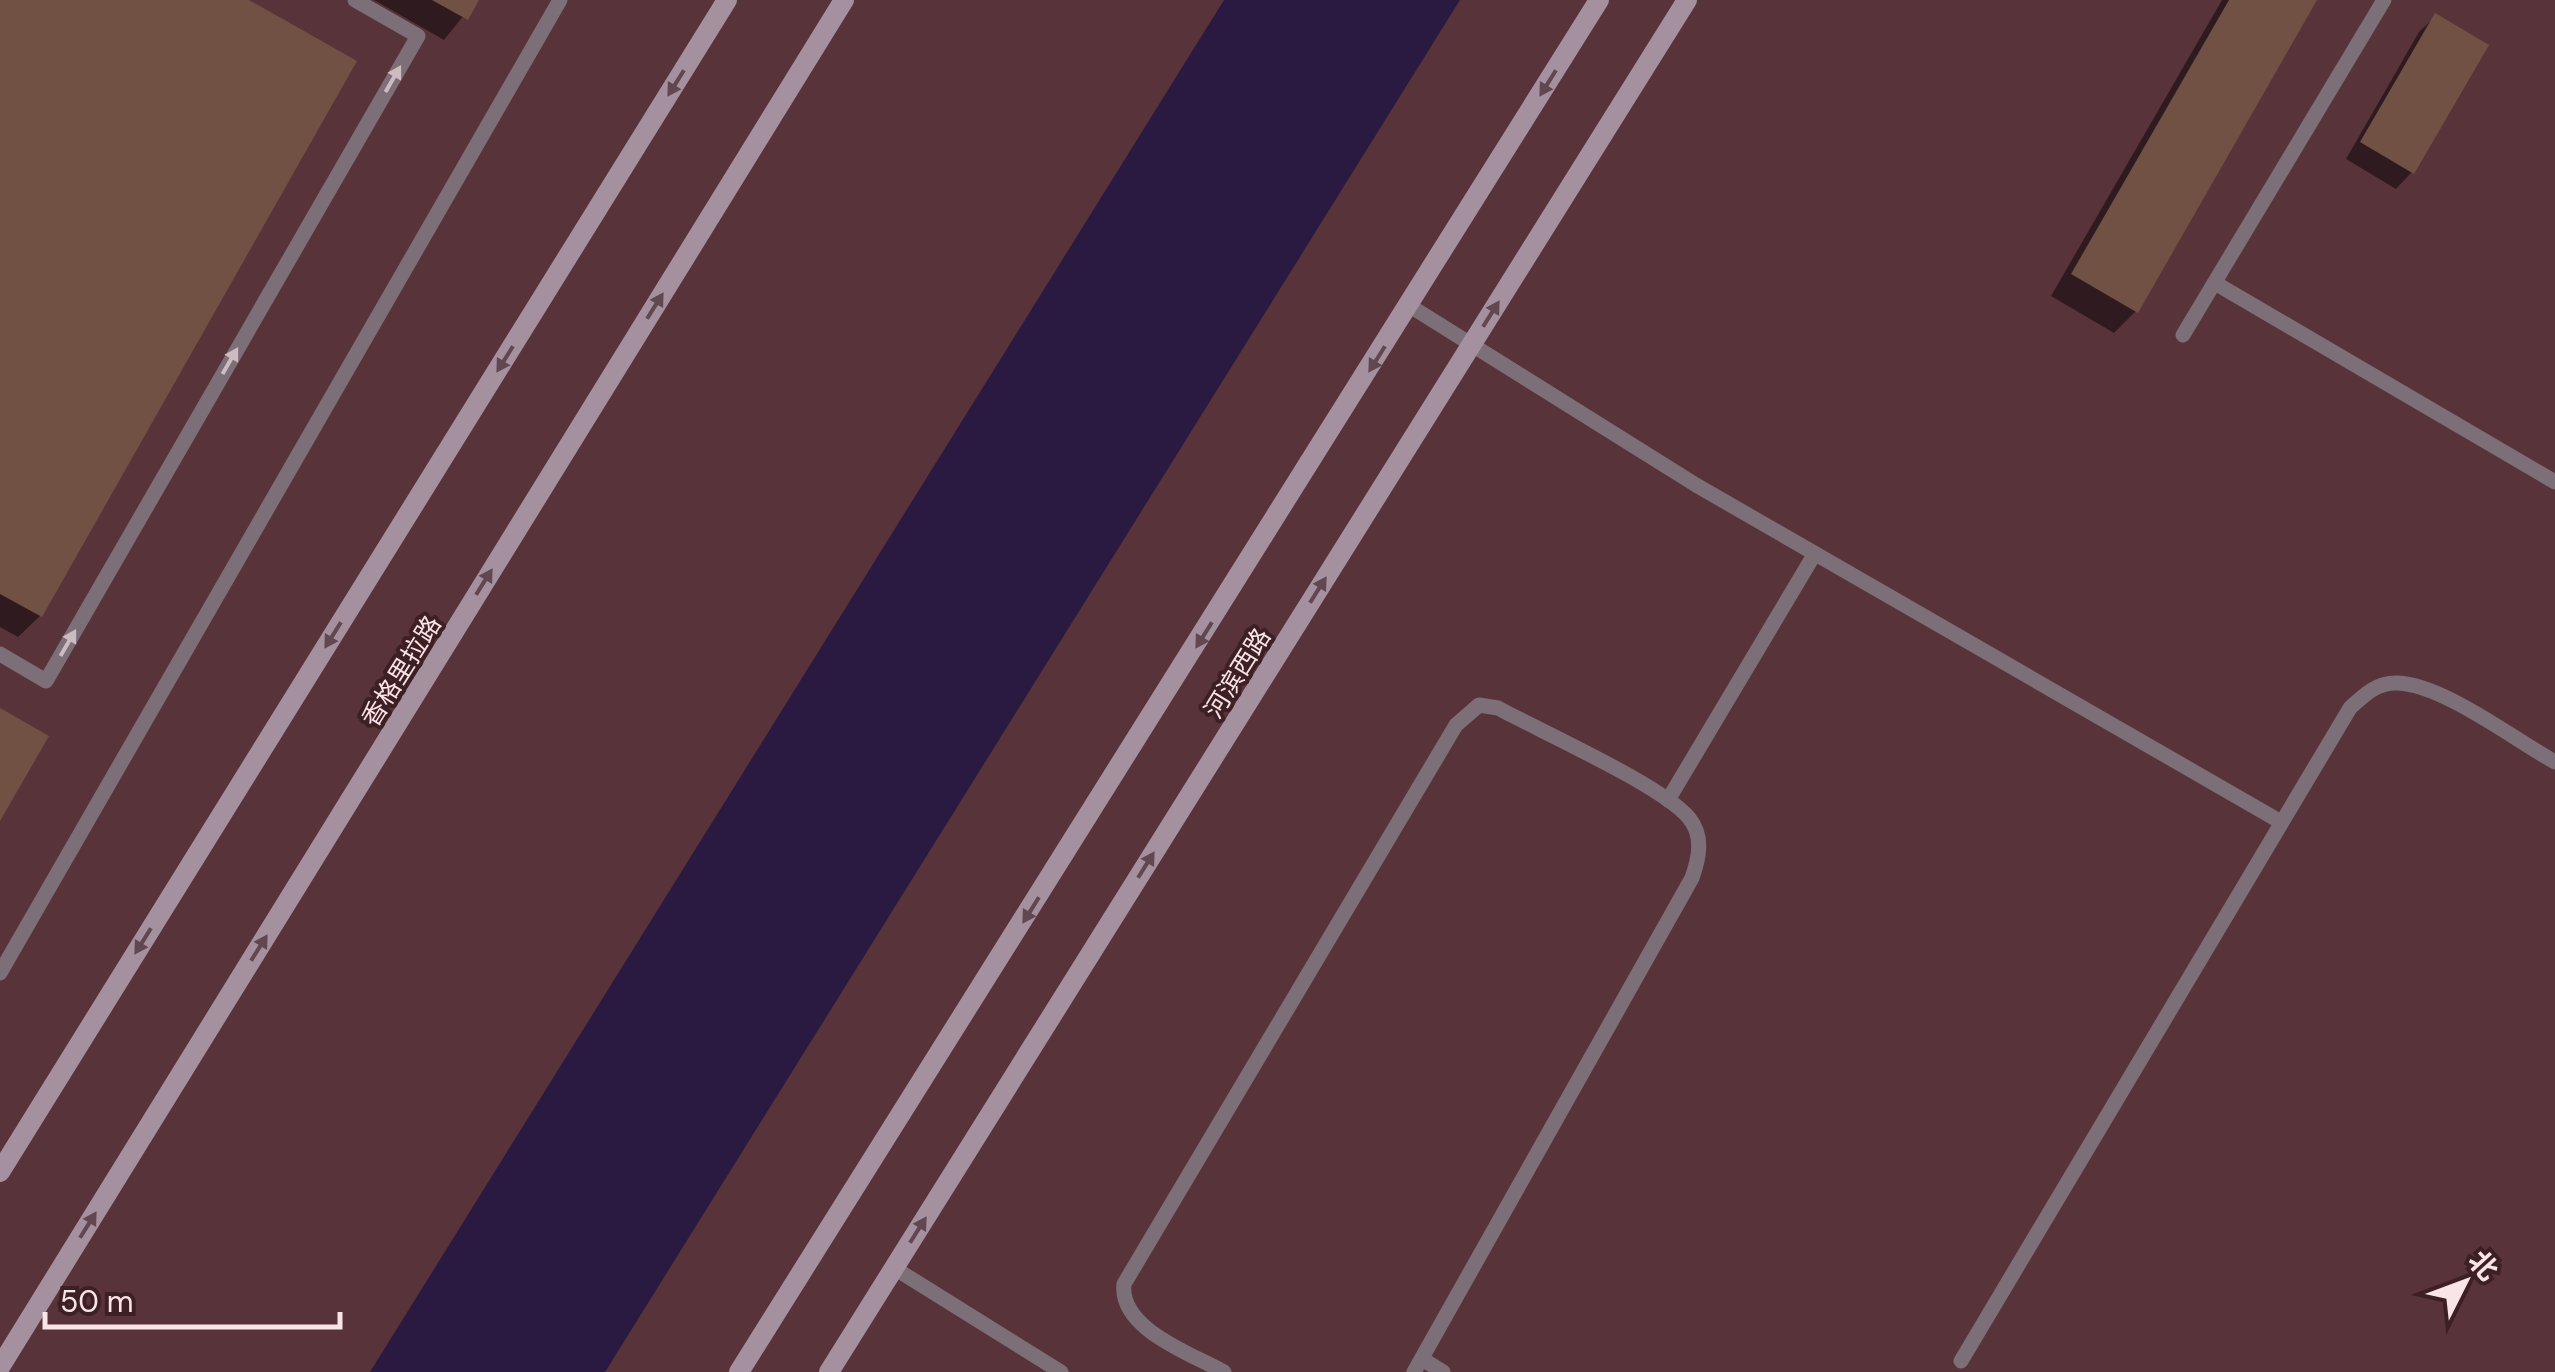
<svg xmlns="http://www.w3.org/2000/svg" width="2555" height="1372" viewBox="0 0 2555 1372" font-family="'DM Sans','Noto Sans SC',sans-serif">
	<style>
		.built { fill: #59333a }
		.water { fill: #2a1940 }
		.shadow { fill: #0007 }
		.building { fill: #705144 }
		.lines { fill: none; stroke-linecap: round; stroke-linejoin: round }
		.lane { stroke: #7c6f78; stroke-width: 15 }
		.secondary { stroke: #a4909e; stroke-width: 20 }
		.oneway { fill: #cdbbc0 }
		.oneway2 { fill: #61474f }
		.labels { text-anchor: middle; stroke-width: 8; stroke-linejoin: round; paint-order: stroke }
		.street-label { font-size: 25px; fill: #f9e4e7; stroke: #3d2024 }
	</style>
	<rect width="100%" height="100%" fill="#48292e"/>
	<!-- built -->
	<rect class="built" x="0" y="0" width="2555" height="1372"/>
	<!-- water -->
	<path class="water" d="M1224,0H1460L605,1372H370Z"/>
	<!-- shadow -->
	<g class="shadow">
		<path d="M0,0H244L354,62L40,616L18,637L0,627Z"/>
		<path d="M374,0H476L444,40Z"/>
		<path d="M2222,0H2314L2136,311L2114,333L2051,296Z"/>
		<path d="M2436,16L2412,172L2396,189L2346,159L2419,32Z"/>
	</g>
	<!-- building -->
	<g class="building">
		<path d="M0,0H249L357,61L42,617L0,594Z"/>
		<path d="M432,0H479L468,20Z"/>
		<path d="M2229,0H2317L2138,313L2071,274Z"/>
		<path d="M2435,13L2489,45L2414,174L2360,142Z"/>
		<path d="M0,708L49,736L0,821Z"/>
	</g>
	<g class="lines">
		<!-- lane -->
		<g class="lane">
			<path d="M2215,283L2555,482"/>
			<path d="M1410,306L1696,485L2281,822"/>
			<path d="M2183,335L2384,0"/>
			<path d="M0,654L46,681L418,36L355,0"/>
			<path d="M1668,800L1814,555"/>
			<path d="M0,973L560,0"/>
			<path d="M894,1268L1061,1372"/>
			<path d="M1422,1359L1443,1372"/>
			<path d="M1961,1361L2350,708C2364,695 2376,683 2396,683C2441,683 2515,740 2555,762"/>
			<path d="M1224,1372C1192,1354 1119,1329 1124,1284L1456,725L1479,705L1498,708C1540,731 1663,786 1689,818C1704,836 1699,858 1692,878L1414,1372"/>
		</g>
		<!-- secondary -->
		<g class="secondary">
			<path d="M0,1172L727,0"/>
			<path d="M0,1367L844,0"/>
			<path d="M739,1372L1599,0"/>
			<path d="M829,1372L1687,0"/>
		</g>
	</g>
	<!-- one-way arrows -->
	<defs><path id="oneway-solid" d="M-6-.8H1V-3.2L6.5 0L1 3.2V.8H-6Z" transform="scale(2.5)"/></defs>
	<g class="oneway">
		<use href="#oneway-solid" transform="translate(393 79) rotate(-60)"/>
		<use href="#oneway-solid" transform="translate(230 361) rotate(-60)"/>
		<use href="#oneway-solid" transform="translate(68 643) rotate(-60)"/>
	</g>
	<g class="oneway2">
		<use href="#oneway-solid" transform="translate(676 83) rotate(122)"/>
		<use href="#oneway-solid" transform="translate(1548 83) rotate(122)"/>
		<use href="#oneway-solid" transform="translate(655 306) rotate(-58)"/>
		<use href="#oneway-solid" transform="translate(1491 314) rotate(-58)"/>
		<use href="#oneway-solid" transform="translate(505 359) rotate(122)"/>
		<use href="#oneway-solid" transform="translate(1377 359) rotate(122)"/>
		<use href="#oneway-solid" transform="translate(484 582) rotate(-58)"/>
		<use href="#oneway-solid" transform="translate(1318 590) rotate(-58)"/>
		<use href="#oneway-solid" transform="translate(333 635) rotate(122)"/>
		<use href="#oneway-solid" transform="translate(1204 635) rotate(122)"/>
		<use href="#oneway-solid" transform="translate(1146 865) rotate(-58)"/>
		<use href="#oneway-solid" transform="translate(1031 910) rotate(122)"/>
		<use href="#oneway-solid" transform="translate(143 941) rotate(122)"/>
		<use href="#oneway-solid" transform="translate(259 948) rotate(-58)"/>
		<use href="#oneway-solid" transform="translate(88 1225) rotate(-58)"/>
		<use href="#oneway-solid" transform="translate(918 1230) rotate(-58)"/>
	</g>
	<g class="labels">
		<!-- street labels -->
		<g class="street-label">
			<text transform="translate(401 671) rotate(-58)" y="9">香格里拉路</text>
			<text transform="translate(1237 673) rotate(-58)" y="9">河滨西路</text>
		</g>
	</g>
	<!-- north arrow -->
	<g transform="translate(2465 1282) rotate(48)" stroke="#3d2024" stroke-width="8" paint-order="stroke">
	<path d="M0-8L18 38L0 25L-18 38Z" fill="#f9e4e7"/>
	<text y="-15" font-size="28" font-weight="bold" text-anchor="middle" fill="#f9e4e7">北</text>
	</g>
	<!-- scale -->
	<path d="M45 1312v15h295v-15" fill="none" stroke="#f9e4e7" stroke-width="5"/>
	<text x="60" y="1312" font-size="30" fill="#f9e4e7" stroke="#3d2024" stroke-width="8" paint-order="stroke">50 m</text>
</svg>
